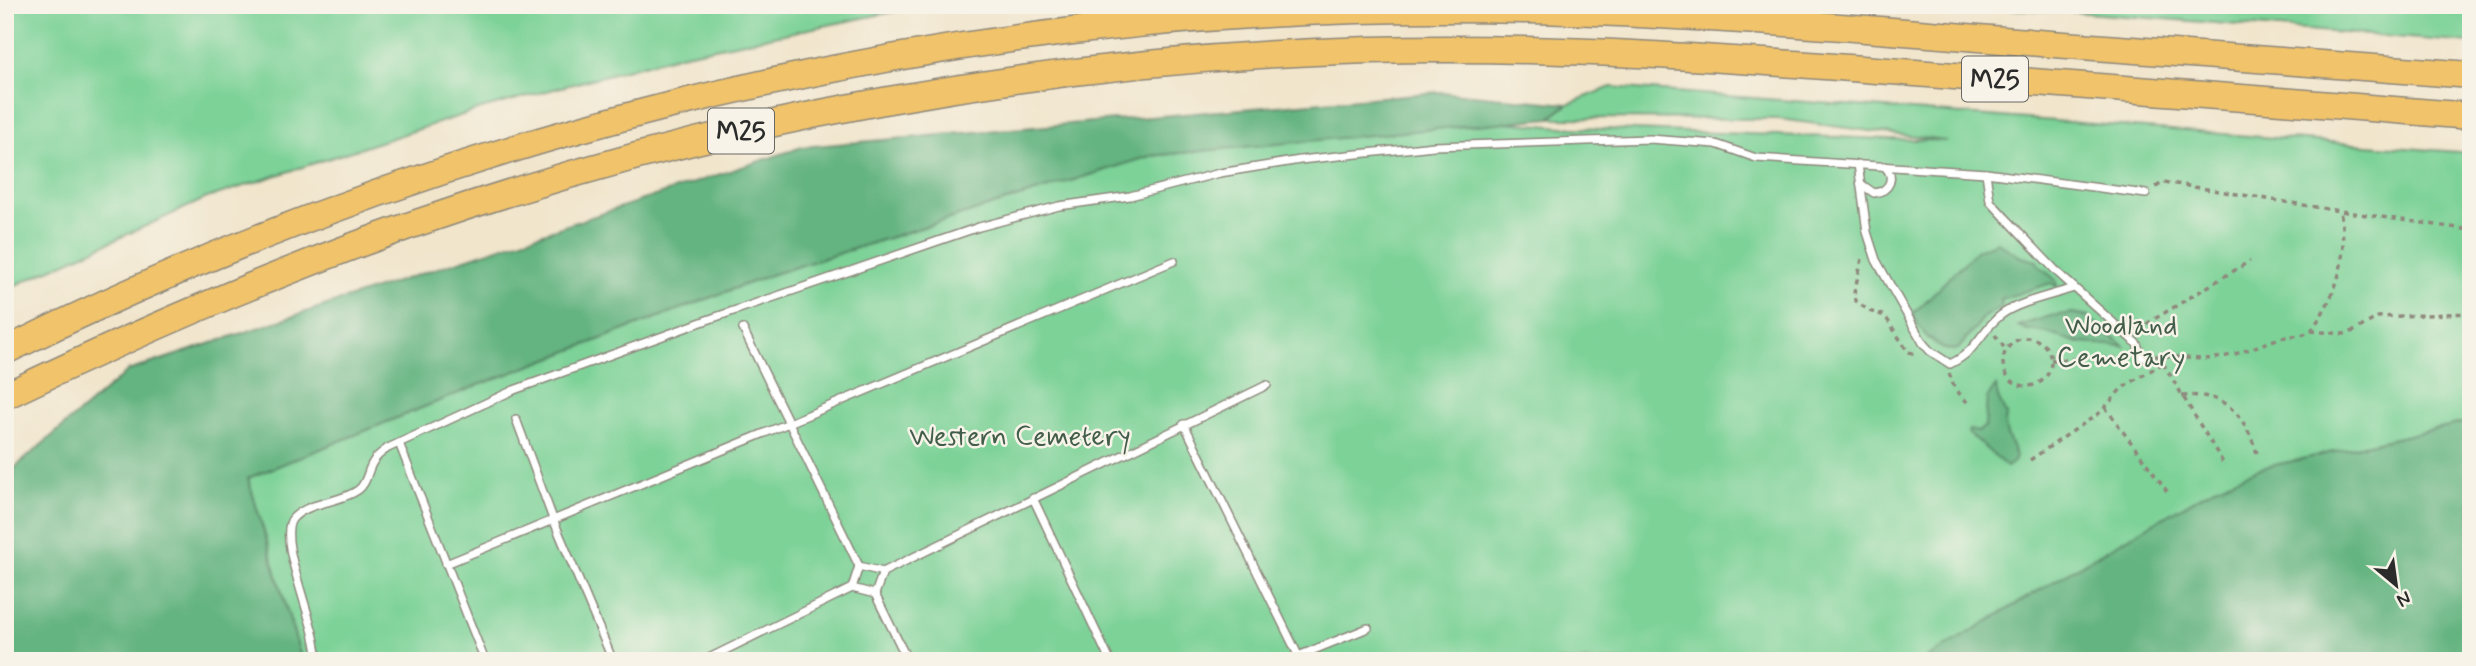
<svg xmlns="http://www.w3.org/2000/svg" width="2476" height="666" viewBox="0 0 2476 666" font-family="Mynerve,sans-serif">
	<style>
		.green { fill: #7bd297; stroke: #537e61; stroke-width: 2 }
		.forest { fill: #64b480; stroke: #487056; stroke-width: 2 }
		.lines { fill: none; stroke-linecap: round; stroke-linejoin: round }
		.lane-casing { stroke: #8e887c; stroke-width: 10 }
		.highway-casing { stroke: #8e887c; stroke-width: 29 }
		.path { stroke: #8e887c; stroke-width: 3.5; stroke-dasharray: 5 5; stroke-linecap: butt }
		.lane { stroke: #fff; stroke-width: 7 }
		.highway { stroke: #f1c36a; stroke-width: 26 }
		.labels { text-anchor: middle; stroke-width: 5; stroke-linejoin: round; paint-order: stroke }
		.shield { fill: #f7f3e8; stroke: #686764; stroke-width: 2 }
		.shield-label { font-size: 26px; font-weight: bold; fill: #2b2b2b }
		.park-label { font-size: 28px; fill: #435d4b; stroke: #f7f3e8 }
	</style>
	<rect width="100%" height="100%" fill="#f7f3e8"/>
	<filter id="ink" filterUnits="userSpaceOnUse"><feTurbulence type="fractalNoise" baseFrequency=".0143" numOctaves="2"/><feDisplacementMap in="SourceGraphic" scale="14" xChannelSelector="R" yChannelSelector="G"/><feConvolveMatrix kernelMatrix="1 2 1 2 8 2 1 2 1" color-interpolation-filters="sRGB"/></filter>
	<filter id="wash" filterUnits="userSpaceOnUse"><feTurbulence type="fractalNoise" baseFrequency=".00686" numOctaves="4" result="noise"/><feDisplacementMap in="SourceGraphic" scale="28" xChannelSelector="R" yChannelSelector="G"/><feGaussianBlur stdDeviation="1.57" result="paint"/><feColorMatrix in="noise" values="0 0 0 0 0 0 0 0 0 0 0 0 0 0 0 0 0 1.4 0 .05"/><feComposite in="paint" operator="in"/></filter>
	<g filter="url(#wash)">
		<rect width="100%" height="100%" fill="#f1e5cc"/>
		<!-- green -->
		<g class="green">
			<path d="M5,5H927L680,55L481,109L207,198L5,290Z"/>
			<path d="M1925,5H2471V43L2074,12Z"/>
			<path d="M1611,87L2471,153V421L2258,469L2218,486L2086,562L1922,661H302L248,478L476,386L770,275L1150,156L1492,121L1574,128L1946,141L1779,119L1550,118L1568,104Z"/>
		</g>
		<!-- forest -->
		<g class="forest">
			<path d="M1440,92L1568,104L1550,118L1150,156L770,275L476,386L248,478L302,661H5V476L128,371L802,147Z"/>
			<path d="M1997,242L2021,257L2037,261L2039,266L2056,280L2057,287L2051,283L2001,299L2002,306L1984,317L1958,349C1945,352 1938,347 1930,338L1928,339L1912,315L1977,250Z"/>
			<path d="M2073,313L2088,317L2124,346L2079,343L2047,333L2028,330L2018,326L2051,316Z"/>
			<path d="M1996,386L1998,398L2006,414L2005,424L2007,435L2016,456L2014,462L2007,467L1968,433L1969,430L1978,432L1985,426L1987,398Z"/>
			<path d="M2471,421V661H1922L2086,562L2218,486L2258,469Z"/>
		</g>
	</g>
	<g filter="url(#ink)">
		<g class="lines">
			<defs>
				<g id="lane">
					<path d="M1858,164L1867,232L1876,260L1923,343L1930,351L1950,364C1978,351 1980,331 2001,315C2018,302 2053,295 2074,288"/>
					<path d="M1986,173L1990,201L2002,214L2058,273L2137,344L2142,357"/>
					<path d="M1861,184L1874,193C1890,191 1896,177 1884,166"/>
					<path d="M743,329L859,566"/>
					<path d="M516,419L553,519L613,661"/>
					<path d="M1184,424L1298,655"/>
					<path d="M399,443L485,661"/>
					<path d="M1033,498L1110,661"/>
					<path d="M446,564L789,423L1174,261"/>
					<path d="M852,588L859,566L883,572"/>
					<path d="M875,594L908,661"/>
					<path d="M317,661C320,630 273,535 294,517C311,501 340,503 358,490C367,484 367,471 373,462C377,455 382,452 388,448L514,390L707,320L979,227L1059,206L1130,196L1220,173L1300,160L1434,146L1650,139L1716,144L1756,158L1986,173L2146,194"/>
					<path d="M703,661L852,588L875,594L883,572L1267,385"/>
					<path d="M1286,661L1368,628"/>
				</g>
				<g id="highway">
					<path d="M5,351C424,142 891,23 1358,10C1561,5 1763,20 1966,37C2134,51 2302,62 2471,75"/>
					<path d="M5,396C139,332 274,273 414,224C720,118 1047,59 1370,50C1552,45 1734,59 1915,73C2100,87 2286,101 2471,116"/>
				</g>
			</defs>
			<!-- lane casing -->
			<use href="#lane" class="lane-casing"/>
			<!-- highway casing -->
			<use href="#highway" class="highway-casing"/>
			<!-- path -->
			<g class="path">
				<path d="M2156,187L2164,182L2340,211L2471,230"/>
				<path d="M1862,259L1854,293L1855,300L1869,311L1885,316L1908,352L1917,354"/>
				<path d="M2138,329L2250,261"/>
				<path d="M2311,331L2344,334L2354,331L2378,317L2471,313"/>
				<path d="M1995,335L2006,350"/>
				<circle cx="2027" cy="362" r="24"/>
				<path d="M2158,355L2225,466"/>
				<path d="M2155,356C2175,355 2196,361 2216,358C2239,355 2258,345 2280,338C2291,335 2302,337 2311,331C2339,290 2348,261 2340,211"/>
				<path d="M2051,360L2130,357"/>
				<path d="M1949,373L1955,389L1969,404"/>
				<path d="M2182,396C2226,392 2243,413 2257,453"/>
				<path d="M2105,407L2169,494"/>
				<path d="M2030,460L2101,412L2122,388L2163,363"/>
			</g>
			<!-- lane -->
			<use href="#lane" class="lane"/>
			<!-- highway -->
			<use href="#highway" class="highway"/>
		</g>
	</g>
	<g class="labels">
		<!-- shield labels -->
		<g class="shield">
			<rect x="1962" y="56.5" width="66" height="45" rx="5"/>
			<rect x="708" y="108.5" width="66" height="45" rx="5"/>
		</g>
		<g class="shield-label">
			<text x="1995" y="88">M25</text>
			<text x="741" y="140">M25</text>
		</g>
		<!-- park labels -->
		<g class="park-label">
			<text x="2121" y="334">Woodland<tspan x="2121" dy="32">Cemetary</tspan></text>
			<text x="1020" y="445">Western Cemetery</text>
		</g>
	</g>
	<!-- margin -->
	<rect width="2476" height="666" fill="none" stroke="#f7f3e8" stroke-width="28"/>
	<!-- north arrow -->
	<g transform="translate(2396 585) rotate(151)" stroke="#f7f3e8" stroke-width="5" paint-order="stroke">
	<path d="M0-5L12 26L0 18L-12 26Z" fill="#2b2b2b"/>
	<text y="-10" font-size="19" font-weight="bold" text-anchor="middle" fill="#2b2b2b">N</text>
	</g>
</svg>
